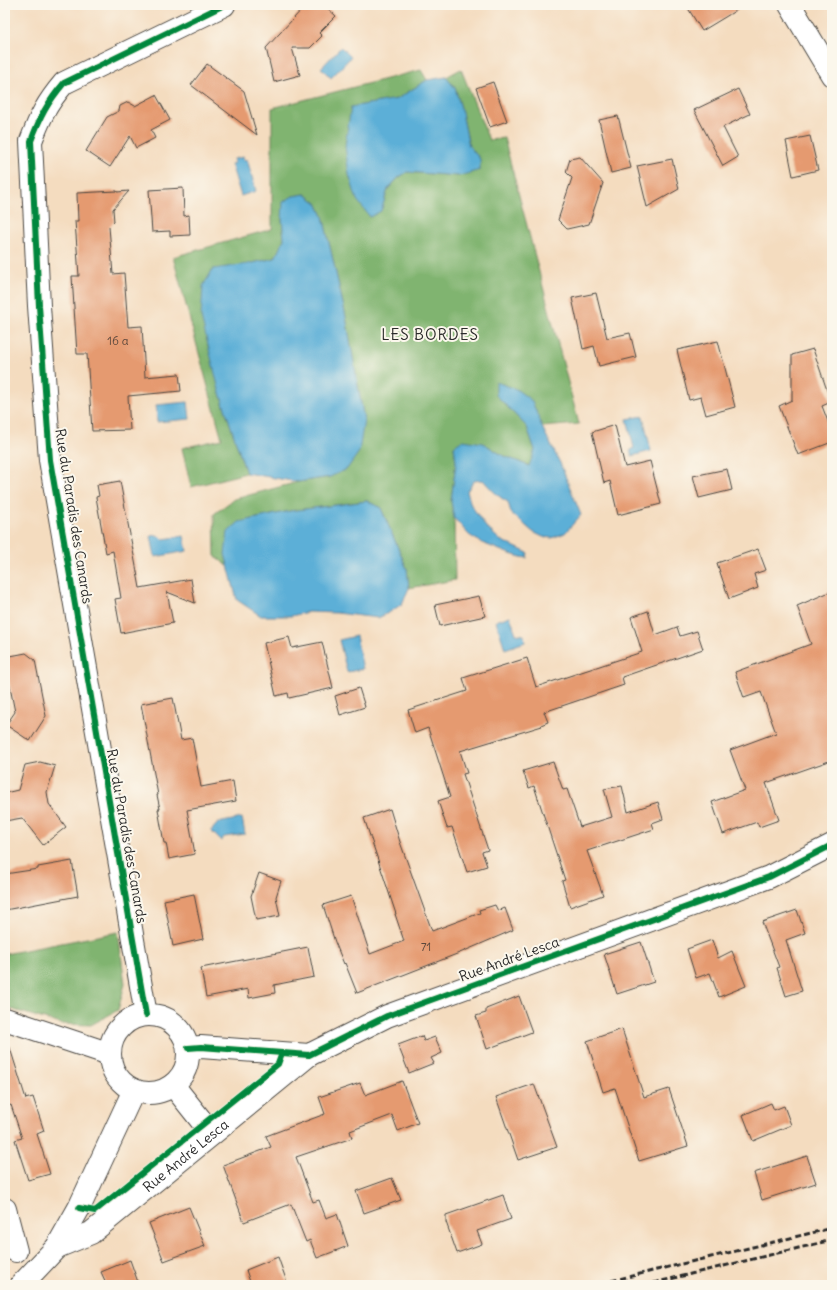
<svg xmlns="http://www.w3.org/2000/svg" width="837" height="1290" viewBox="0 0 837 1290" font-family="Delius,sans-serif">
	<style>
		.forest { fill: #80b46f; stroke: #56704d }
		.water { fill: #5bafd7; stroke: #436d81 }
		.building { fill: #e59a6f }
		.lines { fill: none; stroke-linecap: round; stroke-linejoin: round }
		.minor-casing { stroke: #494641; stroke-width: 24 }
		.minor { stroke: #fff; stroke-width: 22 }
		.rail { stroke: #2b2b2b; stroke-width: 3; stroke-dasharray: 6 3; stroke-linecap: butt }
		.cycleway-casing { stroke: #fbf7ec; stroke-width: 8 }
		.cycleway { stroke: #00873e; stroke-width: 6 }
		.labels { text-anchor: middle; stroke-width: 4; stroke-linejoin: round; paint-order: stroke }
		.number-label { font-size: 12px; fill: #5a473c }
		.street-label { font-size: 14px; fill: #2b2b2b; stroke: #fbf7ec }
		.neighbourhood-label { font-size: 15px; letter-spacing: 1px; fill: #2b2b2b; stroke: #fbf7ec }
	</style>
	<rect width="100%" height="100%" fill="#fbf7ec"/>
	<filter id="ink" filterUnits="userSpaceOnUse"><feTurbulence type="fractalNoise" baseFrequency=".025" numOctaves="2"/><feDisplacementMap in="SourceGraphic" scale="8" xChannelSelector="R" yChannelSelector="G"/><feConvolveMatrix kernelMatrix="1 2 1 2 8 2 1 2 1" color-interpolation-filters="sRGB"/></filter>
	<filter id="wash" filterUnits="userSpaceOnUse"><feTurbulence type="fractalNoise" baseFrequency=".012" numOctaves="4" result="noise"/><feDisplacementMap in="SourceGraphic" scale="16" xChannelSelector="R" yChannelSelector="G"/><feGaussianBlur stdDeviation="0.9" result="paint"/><feColorMatrix in="noise" values="0 0 0 0 0 0 0 0 0 0 0 0 0 0 0 0 0 1.4 0 .05"/><feComposite in="paint" operator="in"/></filter>
	<g filter="url(#wash)">
		<rect width="100%" height="100%" fill="#f4dcbf"/>
		<!-- forest -->
		<g class="forest">
			<path d="M461,69L489,140L504,138L579,424L542,427L532,401L496,395L527,427L535,450L530,466L502,455L483,443L454,446L456,462L451,501L454,518L455,580L409,588L407,569L381,508L367,501L290,511L239,522L225,554L229,567L215,556L214,514L234,499L298,482L330,477L364,420L346,317L323,216L317,203L305,194L293,196L282,219L284,239L275,258L248,264L219,390L246,473L191,487L182,448L222,439L173,257L272,229V108L421,70L427,80L397,99L351,107L381,211L388,189L398,178L407,172L459,176L480,159L469,146L461,108L455,88L446,77Z"/>
			<path d="M118,932L125,984L118,1010L91,1025L61,1024L11,1009L5,1006V954Z"/>
		</g>
		<!-- water -->
		<g class="water">
			<path d="M341,47L351,57L331,78L321,68Z"/>
			<path d="M446,77L455,88L461,108L469,146L480,159V170L459,176L407,172L398,178L388,189L381,211L370,217L357,200L349,175L345,146L351,107L397,99L427,80Z"/>
			<path d="M243,157L244,160L247,159L256,191L241,196L231,164L234,163V159Z"/>
			<path d="M305,194L317,203L323,216L346,317L364,420L359,452L347,469L330,477L298,482L246,473L219,390L201,317L203,286L213,269L248,264L275,258L284,239L282,219L283,202L293,196Z"/>
			<path d="M496,382L516,389L532,401L542,427L560,463L581,515L565,533L552,538L543,537L533,532L511,513L508,502C498,497 491,489 483,480L474,481L467,491L471,505L486,527L500,540L528,553L527,558L521,557L510,554L482,543L469,535L454,518L451,501L456,462L454,446L463,440L483,443L502,455L529,466L535,450L527,427L496,395Z"/>
			<path d="M188,402L190,419L157,422L156,405Z"/>
			<path d="M643,416L651,451L632,456L630,451L634,448L627,419Z"/>
			<path d="M367,501L381,508L407,569L409,588L402,604L390,612L378,618L337,613L308,612L291,616H261L237,600L225,554L228,532L239,522L290,511Z"/>
			<path d="M157,535L163,539L184,536L187,551L155,557L151,536Z"/>
			<path d="M510,616L516,634L524,635L525,642L505,649L496,621Z"/>
			<path d="M356,636L363,669L347,672L339,640Z"/>
			<path d="M242,818L245,834L224,837L221,841L211,831L218,823Z"/>
		</g>
		<g id="blocks">
			<!-- building -->
			<g class="building">
				<path d="M306,5H324L336,16L319,33L322,36L310,48H292L300,75L274,82L266,48Z"/>
				<path d="M686,5H745L702,31Z"/>
				<path d="M207,64L244,91L257,135L191,85Z"/>
				<path d="M493,82L507,121L490,127L476,88Z"/>
				<path d="M738,89L750,114L723,127L738,157L723,166L694,110Z"/>
				<path d="M156,95L170,120L151,130L155,138L136,148L130,136L110,167L86,151L107,117L119,111L120,106L128,102L135,106Z"/>
				<path d="M618,116L631,168L611,173L599,120Z"/>
				<path d="M810,136L818,170L793,176L786,141Z"/>
				<path d="M580,157L603,183L589,224L567,229L558,220L572,178L566,172L570,159Z"/>
				<path d="M672,159L679,189L647,207L637,166Z"/>
				<path d="M183,188L184,216L189,215L190,235L170,236V231L152,232L149,190Z"/>
				<path d="M117,191V192L129,191L113,209L114,222L109,227L113,274L124,273L128,327L142,326L145,377L179,374L181,391L128,396L130,430L92,431L87,354H77L72,276H79L75,221H78L77,193Z"/>
				<path d="M596,293L607,338L630,333L636,357L599,366L594,346L583,349L572,298Z"/>
				<path d="M718,341L735,407L706,415L701,397L689,400L677,350Z"/>
				<path d="M813,349L831,402L822,406L832,432V442L798,455L779,406L792,400V355Z"/>
				<path d="M615,425L625,467L650,461L661,504L618,515L610,481L604,483L592,432Z"/>
				<path d="M727,469L732,490L699,498L693,476Z"/>
				<path d="M120,481L140,588L191,579L195,603L167,592L173,623L121,633L115,599L121,598L113,551L106,553L96,497L99,496L97,485Z"/>
				<path d="M758,549L766,570L754,574L758,588L729,599L717,563Z"/>
				<path d="M832,591V760L766,783L779,820L759,827L757,822L723,834L712,802L745,790L730,750L776,733L761,692L744,698L735,672L811,644L797,606Z"/>
				<path d="M479,596L485,616L440,626L435,605Z"/>
				<path d="M648,611L655,635L677,627L680,636L697,631L703,649L622,677L624,685L544,712L548,722L541,725L542,726L460,751L467,773L463,774L488,850L482,852L487,866L467,872L452,827L447,828L438,801L450,797L428,728L415,733L408,710L467,691L463,678L527,658L536,687L642,652L631,617Z"/>
				<path d="M289,637L292,648L322,642L333,688L289,698L288,693L276,696L264,643Z"/>
				<path d="M26,653L35,660L46,716L30,741L6,725L15,712L8,677L5,676V657Z"/>
				<path d="M359,688L365,707L340,715L335,696Z"/>
				<path d="M173,698L181,740L192,738L201,787L233,781L236,801L187,810L195,854L169,859L166,843H164L158,809H160L157,795H158L141,704Z"/>
				<path d="M40,762L55,766L47,792L49,804L66,827L43,845L22,818L5,821V793L18,790L25,765Z"/>
				<path d="M553,762L563,790L567,789L580,827L612,817L604,789L622,786L628,812L658,802L663,819L652,823L654,829L587,851L603,895L570,907L562,881L565,880L534,786L529,788L523,771Z"/>
				<path d="M390,809L400,842L432,931L480,913L479,910L495,905L498,911L505,908L513,930L462,952L357,993L345,963L344,964L335,942L323,905L351,896L370,954L404,941L395,914H396L364,818Z"/>
				<path d="M72,861L78,896L5,910V874L38,869V867Z"/>
				<path d="M259,873L281,881L276,897L280,916L256,920L251,896Z"/>
				<path d="M194,894L203,939L173,946L164,900Z"/>
				<path d="M797,910L805,933L786,940L802,991L786,996L777,968L779,967L762,922Z"/>
				<path d="M712,940L718,958L732,951L746,986L719,997L710,973L696,978L687,949Z"/>
				<path d="M641,942L654,982L617,994L604,954Z"/>
				<path d="M308,947L314,977L274,985L275,993L249,998L248,989L206,997L201,968Z"/>
				<path d="M519,996L532,1032L487,1049L476,1016L486,1013V1009Z"/>
				<path d="M622,1029L644,1097L669,1089L688,1146L639,1161L615,1088L603,1092L587,1041Z"/>
				<path d="M422,1036L424,1041L435,1037L442,1053L431,1058L434,1063L409,1073L398,1045Z"/>
				<path d="M9,1045L26,1099H25L33,1097L44,1131L37,1134L50,1174L28,1180L15,1140L22,1138L11,1105L5,1107V1046Z"/>
				<path d="M402,1081L418,1123L398,1131L392,1115L350,1131L352,1138L296,1157L313,1202L319,1200L326,1218L337,1214L348,1246L317,1258L310,1240L306,1242L291,1204L244,1222L223,1165L271,1147L266,1136L325,1114L319,1097L360,1083L365,1095Z"/>
				<path d="M534,1084L557,1147L518,1160L496,1097Z"/>
				<path d="M771,1103L774,1110L784,1106L791,1125L753,1141L743,1115Z"/>
				<path d="M807,1156L816,1183L762,1200L754,1173Z"/>
				<path d="M392,1178L401,1200L364,1213L356,1191Z"/>
				<path d="M503,1195L511,1219L477,1231L482,1244L457,1253L446,1222V1215Z"/>
				<path d="M189,1207L205,1246L164,1261L149,1223Z"/>
				<path d="M278,1257L288,1285H251L246,1270Z"/>
				<path d="M130,1260L139,1285H107L101,1272Z"/>
			</g>
		</g>
	</g>
	<g filter="url(#ink)">
		<use href="#blocks" fill-opacity="0" stroke="#494641" stroke-width="1"/>
		<g class="lines">
			<defs>
				<g id="minor">
					<path d="M790,5L832,75"/>
					<path d="M146,1015L50,460L39,306L31,141C40,117 47,103 64,83L224,5"/>
					<circle cx="149" cy="1054" r="39"/>
					<path d="M5,1019L110,1054"/>
					<path d="M188,1048L201,1047L309,1055L387,1016L769,877L832,845"/>
					<path d="M173,1085L212,1134"/>
					<path d="M5,1209L16,1251"/>
					<path id="s1" d="M57,1247L91,1233L309,1055"/>
					<path d="M21,1285L57,1247L79,1208L134,1090"/>
				</g>
			</defs>
			<!-- minor casing -->
			<use href="#minor" class="minor-casing"/>
			<!-- minor -->
			<use href="#minor" class="minor"/>
			<!-- rail -->
			<g class="rail">
				<path d="M594,1285L832,1228"/>
				<path d="M645,1285L832,1240"/>
			</g>
			<defs>
				<g id="cycleway">
					<path d="M146,1015L50,460L39,306L31,141C40,117 47,103 64,83L224,5"/>
					<path d="M188,1048L201,1047L309,1055L387,1016L769,877L832,845"/>
					<path d="M79,1208L95,1211L278,1064L282,1053"/>
				</g>
			</defs>
			<!-- cycleway casing -->
			<use href="#cycleway" class="cycleway-casing"/>
			<!-- cycleway -->
			<use href="#cycleway" class="cycleway"/>
		</g>
	</g>
	<g class="labels">
		<!-- number labels -->
		<g class="number-label">
			<text x="118" y="345">16 a</text>
			<text x="426" y="951">71</text>
		</g>
		<!-- street labels -->
		<g class="street-label">
			<text transform="translate(74 516) rotate(81)" y="5">Rue du Paradis des Canards</text>
			<text transform="translate(127 836) rotate(80)" y="5">Rue du Paradis des Canards</text>
			<text transform="translate(509 959) rotate(-20)" y="5">Rue André Lesca</text>
			<text dy="5" stroke="none"><textPath href="#s1" startOffset="159">Rue André Lesca</textPath></text>
		</g>
		<!-- neighbourhood labels -->
		<g class="neighbourhood-label">
			<text x="430" y="340">LES BORDES</text>
		</g>
	</g>
	<!-- margin -->
	<rect width="837" height="1290" fill="none" stroke="#fbf7ec" stroke-width="20"/>
</svg>
